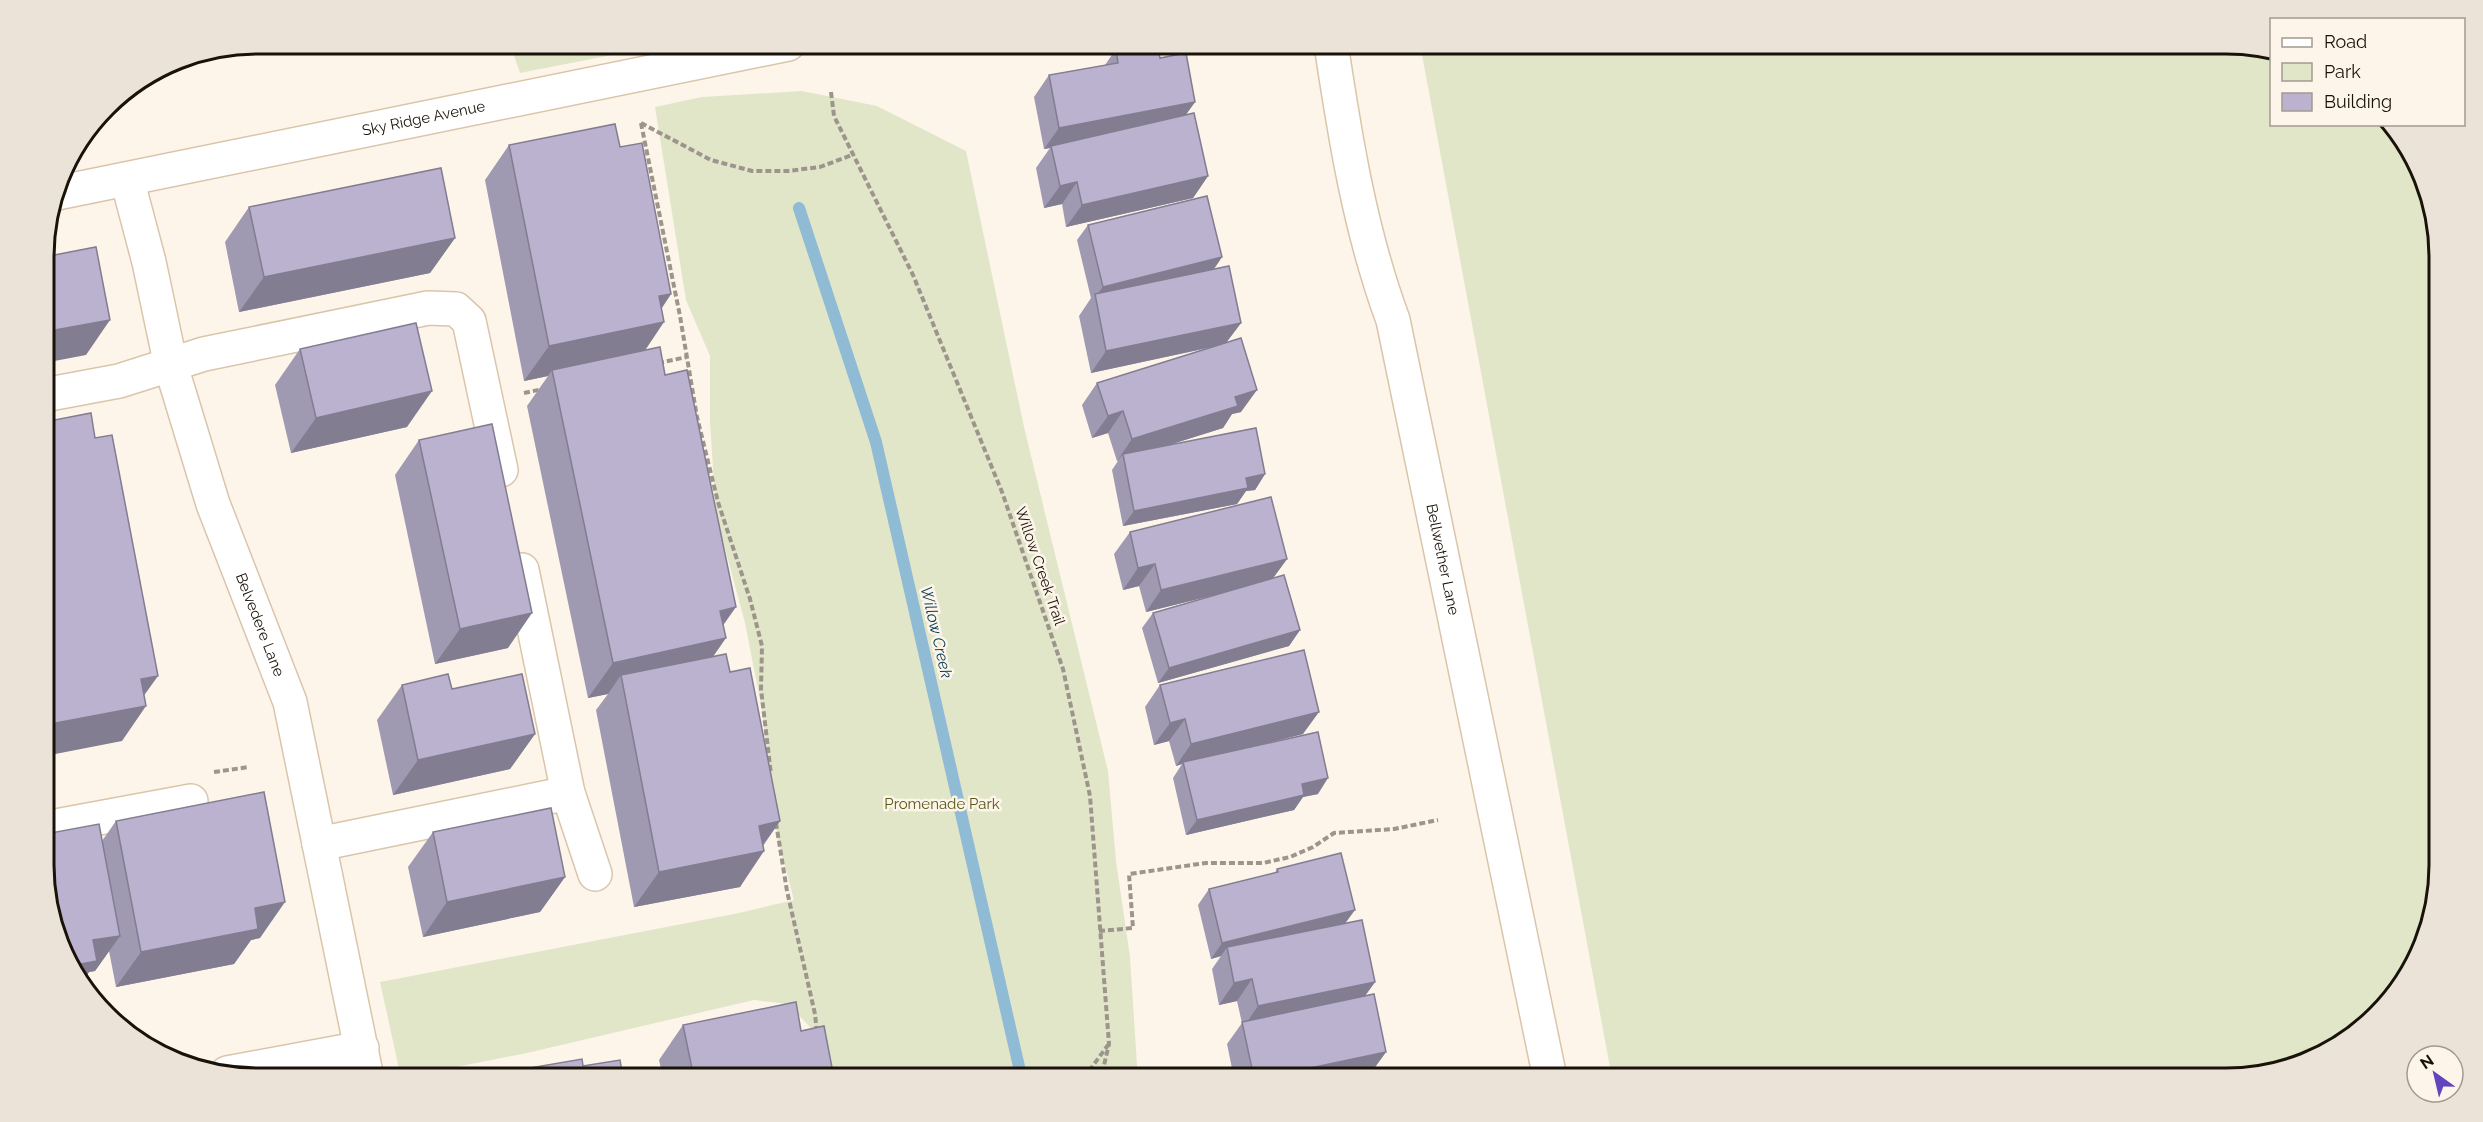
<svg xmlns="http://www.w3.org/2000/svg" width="2483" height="1122" viewBox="0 0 2483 1122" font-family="Raleway,sans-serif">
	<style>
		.green { fill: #e1e6c9 }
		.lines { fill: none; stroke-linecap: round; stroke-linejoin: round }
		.stream { stroke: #90bbd5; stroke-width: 12 }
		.minor-casing { stroke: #dac5ab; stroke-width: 36 }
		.path { stroke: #9d958b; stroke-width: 4; stroke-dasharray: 6 3; stroke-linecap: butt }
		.minor { stroke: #fff; stroke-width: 33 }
		.wall { fill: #a099b2 }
		.shaded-wall { fill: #827d91 }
		.building { fill: #bab2cf; stroke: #827d91; stroke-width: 1.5 }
		.labels { text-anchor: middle; stroke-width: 5; stroke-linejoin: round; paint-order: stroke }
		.street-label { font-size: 15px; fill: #191209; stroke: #fef5ea }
		.park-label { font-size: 15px; fill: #565b17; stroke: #fef5ea }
		.water-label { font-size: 16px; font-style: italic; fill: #013c56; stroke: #fef5ea }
		.rim { fill: none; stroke: #191209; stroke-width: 3 }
	</style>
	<rect width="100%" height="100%" fill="#fef5ea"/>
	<!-- green -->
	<g class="green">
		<path d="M510,44H668L520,73Z"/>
		<path d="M1420,44H2226L2271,53L2272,124H2392L2396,127L2438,229L2439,866L2423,947L2387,1006L2345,1042L2240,1078H1612Z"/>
		<path d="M802,91L877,106L966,151L1024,427L1108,771L1116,861L1130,957L1137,1065L1140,1078H823L812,1029L788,1004L754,1000L527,1053L401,1078L380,982L739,913L794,900L777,836L762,710L745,623L716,515L710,421V356L686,300L655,107L702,97Z"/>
	</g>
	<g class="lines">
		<!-- stream -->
		<path class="stream" d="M799,208L876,442L1020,1071"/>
		<defs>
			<g id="minor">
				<path id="s1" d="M1331,44C1345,137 1360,231 1393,320L1550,1078"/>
				<path id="s2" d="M127,179L149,262L171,366L213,504L290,702L367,1078"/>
				<path id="s3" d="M57,193L788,44"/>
				<path d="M44,395L119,381L204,354L428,308L456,309L469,321L501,470"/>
				<path d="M522,570L568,793L595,874"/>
				<path d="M45,828L191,801"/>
				<path d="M319,844L568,793"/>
				<path d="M227,1073L362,1048"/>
			</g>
		</defs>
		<!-- minor casing -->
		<use href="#minor" class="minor-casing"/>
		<!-- path -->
		<g class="path">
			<path d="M831,92L834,116L913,275L1002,492L1063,669L1090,796L1109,1044L1101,1078"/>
			<path d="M641,123L680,316L697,417L718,502L750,599L762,646L761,689L771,774"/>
			<path d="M641,123L711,160L752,171H788L820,167L852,155"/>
			<path d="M658,363L687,357"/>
			<path d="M524,393L543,389"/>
			<path d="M214,772L249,767"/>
			<path d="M776,823L787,891L815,1014L817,1033"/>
			<path d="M1099,931L1133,928L1129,874L1206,863H1263L1290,857L1313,847L1334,833L1394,829L1438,820"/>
			<path d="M1084,1078L1108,1045"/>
		</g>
		<!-- minor -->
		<use href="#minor" class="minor"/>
	</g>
	<!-- wall -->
	<g class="wall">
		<path d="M1116,49L1160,58L1195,102L1185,116L1208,176L1193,198L1066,227L1062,204L1044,208L1036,168L1050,148L1044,149L1034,97L1049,75L1105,65Z"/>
		<path d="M509,145L620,147L671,294L662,308L645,350L665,375L723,626L713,657L730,672L780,821L763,846L740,887L634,907L596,710L608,694L588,698L527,406L548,376L524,381L485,180Z"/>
		<path d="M249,207L455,238L430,273L239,312L225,242Z"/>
		<path d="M1088,225L1222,257L1214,269L1241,323L1226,343L1241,412L1232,414L1223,428L1169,445L1265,474L1255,490L1246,491L1237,504L1123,526L1112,470L1118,461H1117L1108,433L1092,438L1082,405L1097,383L1213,347L1091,373L1079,316L1091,298L1077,240Z"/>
		<path d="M300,349L407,427L291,453L275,385Z"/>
		<path d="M419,440L508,648L435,664L395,475Z"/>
		<path d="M1130,532L1287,559L1273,578L1300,630L1289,646L1158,683L1142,628L1153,613L1222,593L1146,612L1139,586L1123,590L1114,554Z"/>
		<path d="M402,685L452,689L535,734L510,769L393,795L377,720Z"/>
		<path d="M1160,685L1303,734L1245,749L1318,794L1303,797L1294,810L1186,835L1173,778L1182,764L1176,766L1169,741L1154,745L1145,707Z"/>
		<path d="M116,821L260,938L251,940L234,964L116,987L109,951L95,971L89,972L82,982L45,893L102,841Z"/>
		<path d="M433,832L565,877L540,912L423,937L408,867Z"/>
		<path d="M1277,869L1345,923L1375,982L1365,996L1386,1052L1370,1074L1350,1078H1234L1227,1044L1242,1023L1237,1001L1219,1005L1212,969L1221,956L1211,959L1198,905L1209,889L1275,873Z"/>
		<path d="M683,1025L801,1031L834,1078H663L659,1060Z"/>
	</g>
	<!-- shaded-wall -->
	<g class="shaded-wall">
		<path d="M1195,102L1179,124L1051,146L1050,148L1044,149L1059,128Z"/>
		<path d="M1208,176L1193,198L1066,227L1082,205Z"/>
		<path d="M1077,182L1062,204L1044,208L1060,186Z"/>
		<path d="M455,238L430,273L239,312L264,277Z"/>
		<path d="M1222,257L1211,273L1095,297L1103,287Z"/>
		<path d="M671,294L650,325L664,322L640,358L552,370L548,376L524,381L549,346L659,296Z"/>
		<path d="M110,320L86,355L44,363V332Z"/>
		<path d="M1241,323L1225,344L1091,373L1106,351Z"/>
		<path d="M1257,390L1241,412L1232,414L1223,428L1124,459L1123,454L1117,461L1132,439L1235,397Z"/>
		<path d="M432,391L407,427L291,453L316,418Z"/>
		<path d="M1123,411L1108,433L1092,438L1108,416Z"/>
		<path d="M1265,474L1255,490L1246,491L1237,504L1123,526L1134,511L1246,478Z"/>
		<path d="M1287,559L1271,581L1146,612L1161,590Z"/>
		<path d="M1155,564L1139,586L1123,590L1138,568Z"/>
		<path d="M736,607L712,641L726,638L701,674L621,675L608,694L588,698L613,663L720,611Z"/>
		<path d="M532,613L508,648L435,664L460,629Z"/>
		<path d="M1300,630L1289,646L1158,683L1169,668Z"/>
		<path d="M158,676L135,708L146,706L122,741L45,756V725L141,679Z"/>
		<path d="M1319,712L1303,734L1184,764L1183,762L1182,764L1176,766L1191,744Z"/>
		<path d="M1185,719L1169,741L1154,745L1170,723Z"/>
		<path d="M535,734L510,769L393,795L418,760Z"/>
		<path d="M1328,778L1318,794L1303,797L1294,810L1186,835L1197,820L1302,784Z"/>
		<path d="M780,821L758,852L764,851L740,887L634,907L659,872L759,826Z"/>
		<path d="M565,877L540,912L423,937L447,902Z"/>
		<path d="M285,902L260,938L251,940L234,964L116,987L141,952L255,908Z"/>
		<path d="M1355,910L1344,925L1227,947L1221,956L1211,959L1222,943Z"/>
		<path d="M120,936L95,971L89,972L82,982L75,965L93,940Z"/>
		<path d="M1252,979L1237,1001L1219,1005L1234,983Z"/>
		<path d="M1375,982L1359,1004L1243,1028L1258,1006Z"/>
		<path d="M1386,1052L1370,1074L1350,1078H1263Z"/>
	</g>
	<!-- building -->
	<g class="building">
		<path d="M1147,44H1157L1160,58L1186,53L1195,102L1059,128L1049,75L1118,63L1116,49Z"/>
		<path d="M1194,113L1208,176L1082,205L1077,182L1060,186L1051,146Z"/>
		<path d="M615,124L620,147L642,143L671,294L659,296L664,322L549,346L509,145Z"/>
		<path d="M441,168L455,238L264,277L249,207Z"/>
		<path d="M1207,196L1222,257L1103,287L1088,225Z"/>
		<path d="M96,247L110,320L44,332V257Z"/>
		<path d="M1229,266L1241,323L1106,351L1095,294Z"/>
		<path d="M416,323L432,391L316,418L300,349Z"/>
		<path d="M1241,338L1257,390L1235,397L1238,406L1132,439L1123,411L1108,416L1097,383Z"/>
		<path d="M660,347L665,375L687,370L736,607L720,611L726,638L613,663L552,370Z"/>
		<path d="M91,413L95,438L112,435L158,676L141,679L146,706L45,725L44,422Z"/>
		<path d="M492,424L532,613L460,629L419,440Z"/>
		<path d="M1256,428L1265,474L1246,478L1248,488L1134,511L1123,454Z"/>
		<path d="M1271,497L1287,559L1161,590L1155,564L1138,568L1130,532Z"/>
		<path d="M1284,575L1300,630L1169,668L1153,613Z"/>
		<path d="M1304,650L1319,712L1191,744L1185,719L1170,723L1160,685Z"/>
		<path d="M726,654L730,672L750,668L780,821L759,826L764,851L659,872L621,675Z"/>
		<path d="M448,674L452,689L522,674L535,734L418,760L402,685Z"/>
		<path d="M1318,732L1328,778L1302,784L1304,795L1197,820L1183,762Z"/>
		<path d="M264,792L285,902L255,908L258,929L141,952L116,821Z"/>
		<path d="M551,808L565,877L447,902L433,832Z"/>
		<path d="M99,824L120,936L93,940L97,961L75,965L45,893V834Z"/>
		<path d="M1341,853L1355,910L1222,943L1209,889L1278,872L1277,869Z"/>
		<path d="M1362,920L1375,982L1258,1006L1252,979L1234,983L1227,947Z"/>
		<path d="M1374,994L1386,1052L1263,1078H1254L1242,1022Z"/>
		<path d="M796,1002L801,1031L824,1026L834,1078H694L683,1025Z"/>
		<path d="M582,1059L583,1066L620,1060L623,1078H478V1077Z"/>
		<path d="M1392,1071L1394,1078H1359Z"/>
	</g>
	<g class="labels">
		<!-- street labels -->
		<g class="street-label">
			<text dy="5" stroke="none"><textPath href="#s3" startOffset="374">Sky Ridge Avenue</textPath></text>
			<text dy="5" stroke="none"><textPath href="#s1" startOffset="528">Bellwether Lane</textPath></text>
			<text transform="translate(1040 566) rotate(71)" y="5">Willow Creek Trail</text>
			<text dy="5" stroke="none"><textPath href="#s2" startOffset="466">Belvedere Lane</textPath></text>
		</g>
		<!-- park labels -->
		<g class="park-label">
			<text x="942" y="809">Promenade Park</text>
		</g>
		<!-- water labels -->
		<g class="water-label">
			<text transform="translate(937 632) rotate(77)" y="6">Willow Creek</text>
		</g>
	</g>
	<!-- crop -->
	<path d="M0 0H2483V1122H0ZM257 54H2226A203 203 0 0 1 2429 257V865A203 203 0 0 1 2226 1068H257A203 203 0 0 1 54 865V257A203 203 0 0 1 257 54Z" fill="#ece3d8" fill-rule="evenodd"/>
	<path class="rim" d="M257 54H2226A203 203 0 0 1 2429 257V865A203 203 0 0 1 2226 1068H257A203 203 0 0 1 54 865V257A203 203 0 0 1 257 54Z"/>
	<!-- legend -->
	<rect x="2270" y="18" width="195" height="108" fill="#fef5ea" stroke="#a29a90" stroke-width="1.5"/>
	<rect x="2282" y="38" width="30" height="9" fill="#ffffff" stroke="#a29a90" stroke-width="1.5"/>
	<text x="2324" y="48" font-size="18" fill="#191209">Road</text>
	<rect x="2282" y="63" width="30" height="18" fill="#e1e6c9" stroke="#a29a90" stroke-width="1.5"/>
	<text x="2324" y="78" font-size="18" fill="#191209">Park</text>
	<rect x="2282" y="93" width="30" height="18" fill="#bab2cf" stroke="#a29a90" stroke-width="1.5"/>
	<text x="2324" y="108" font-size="18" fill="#191209">Building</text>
	<!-- north arrow -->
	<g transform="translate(2435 1074) rotate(326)"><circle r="28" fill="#fef5ea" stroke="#a29a90" stroke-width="1.5"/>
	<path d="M0-4.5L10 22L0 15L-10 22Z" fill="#6444bd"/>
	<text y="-9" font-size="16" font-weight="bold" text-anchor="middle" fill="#191209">N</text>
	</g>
</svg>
